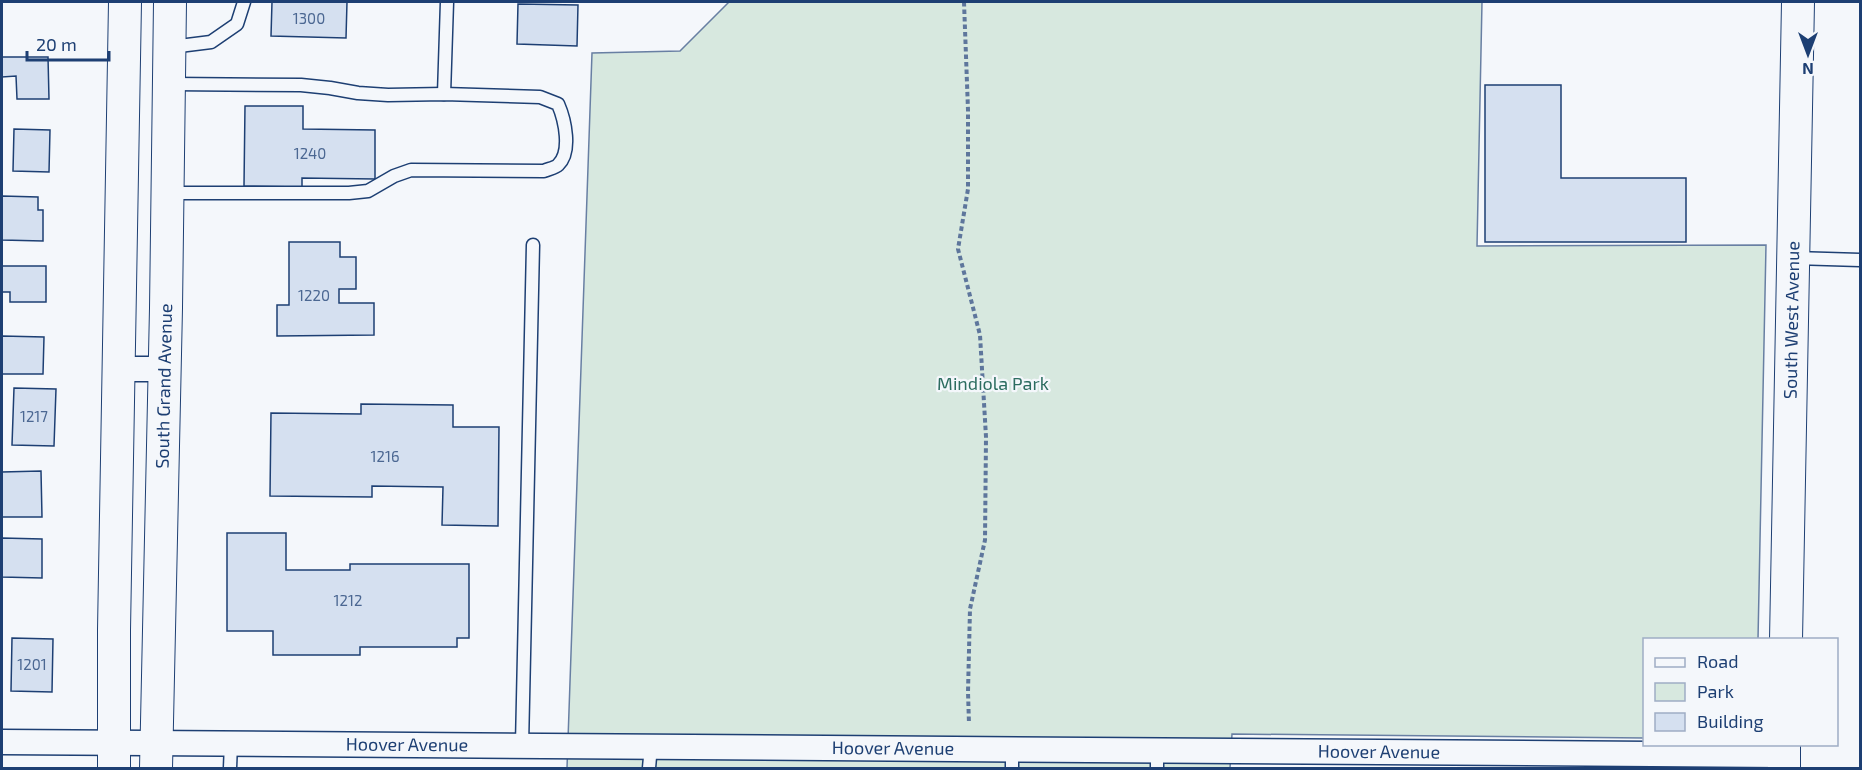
<svg xmlns="http://www.w3.org/2000/svg" width="1862" height="770" viewBox="0 0 1862 770" font-family="'Exo 2',sans-serif">
	<style>
		.green { fill: #d7e8df; stroke: #687fa3; stroke-width: 1.5 }
		.building { fill: #d5e0f0; stroke: #1d3f73; stroke-width: 1.5 }
		.lines { fill: none; stroke-linecap: round; stroke-linejoin: round }
		.service-casing { stroke: #1d3f73; stroke-width: 15 }
		.minor-casing { stroke: #1d3f73; stroke-width: 27 }
		.tertiary-casing { stroke: #1d3f73; stroke-width: 34 }
		.path { stroke: #5e769c; stroke-width: 4; stroke-dasharray: 4.5 3; stroke-linecap: butt }
		.service { stroke: #f4f7fb; stroke-width: 12 }
		.minor { stroke: #f4f7fb; stroke-width: 24 }
		.tertiary { stroke: #f4f7fb; stroke-width: 32 }
		.labels { text-anchor: middle; stroke-width: 4.5; stroke-linejoin: round; paint-order: stroke }
		.number-label { font-size: 15px; fill: #4b6792 }
		.street-label { font-size: 18px; fill: #1d3f73; stroke: #f4f7fb }
		.park-label { font-size: 18px; fill: #2c6c60; stroke: #f4f7fb }
	</style>
	<rect width="100%" height="100%" fill="#f4f7fb"/>
	<!-- green -->
	<path class="green" d="M729,2H1482L1477,246L1766,245L1758,639L1644,640V738L1232,734L1230,768H567L592,53L680,51Z"/>
	<!-- building -->
	<g class="building">
		<path d="M272,2H347L346,38L271,36Z"/>
		<path d="M518,4L578,5L577,46L517,44Z"/>
		<path d="M2,57H48L49,99H17L16,76L2,77Z"/>
		<path d="M1485,85H1561V178H1686V242H1485Z"/>
		<path d="M245,106H303V129L375,130V179L302,178V187L244,186Z"/>
		<path d="M14,129L50,130L49,172L13,171Z"/>
		<path d="M2,196L38,197V210H43V241L2,240Z"/>
		<path d="M289,242H340V257H356V289H339V303H374V335L277,336V305H289Z"/>
		<path d="M2,266H46V302H10V292H2Z"/>
		<path d="M2,336L44,337L43,374H2Z"/>
		<path d="M14,388L56,389L54,446L12,445Z"/>
		<path d="M361,404L453,405V427H499L498,526L442,525L443,487L372,486V497L270,496L271,413L361,414Z"/>
		<path d="M41,471L42,517H2V472Z"/>
		<path d="M227,533H286V570H350V564H469V638H457V647H360V655H273V631H227Z"/>
		<path d="M2,538L42,539V578L2,577Z"/>
		<path d="M12,638L53,639L52,692L11,691Z"/>
	</g>
	<g class="lines">
		<defs>
			<g id="service">
				<path d="M171,47L211,42L237,24L244,2"/>
				<path d="M444,94L447,2"/>
				<path d="M169,193H349L368,191L394,176L411,170L544,171C548,169 555,168 558,165C572,152 565,120 558,104L540,97L444,94L388,95L358,93L330,88L301,85L171,84"/>
				<path d="M1794,258L1860,260"/>
				<path d="M522,745L533,245"/>
				<path d="M1157,750V768"/>
				<path d="M230,768L231,743"/>
				<path d="M649,768L651,746"/>
				<path d="M1012,768V750"/>
			</g>
			<g id="minor">
				<path d="M119,369H165"/>
				<path id="s1" d="M2,742L1784,755"/>
			</g>
			<g id="tertiary">
				<path id="s2" d="M1786,640L1798,2"/>
				<path d="M114,768V630L125,2"/>
				<path id="s3" d="M156,768L166,308L170,2"/>
				<path d="M1784,768V744"/>
			</g>
		</defs>
		<!-- service casing -->
		<use href="#service" class="service-casing"/>
		<!-- minor casing -->
		<use href="#minor" class="minor-casing"/>
		<!-- tertiary casing -->
		<use href="#tertiary" class="tertiary-casing"/>
		<!-- path -->
		<path class="path" d="M964,2L968,110V189L958,249L980,335L986,437L985,540L970,609L968,692L969,724"/>
		<!-- service -->
		<use href="#service" class="service"/>
		<!-- minor -->
		<use href="#minor" class="minor"/>
		<!-- tertiary -->
		<use href="#tertiary" class="tertiary"/>
	</g>
	<g class="labels">
		<!-- number labels -->
		<g class="number-label">
			<text x="309" y="24">1300</text>
			<text x="310" y="159">1240</text>
			<text x="314" y="301">1220</text>
			<text x="34" y="422">1217</text>
			<text x="385" y="462">1216</text>
			<text x="348" y="606">1212</text>
			<text x="32" y="670">1201</text>
		</g>
		<!-- street labels -->
		<g class="street-label">
			<text dy="6" stroke="none"><textPath href="#s2" startOffset="320">South West Avenue</textPath></text>
			<text dy="6" stroke="none"><textPath href="#s3" startOffset="382">South Grand Avenue</textPath></text>
			<text dy="6" stroke="none"><textPath href="#s1" startOffset="405">Hoover Avenue</textPath></text>
			<text dy="6" stroke="none"><textPath href="#s1" startOffset="891">Hoover Avenue</textPath></text>
			<text dy="6" stroke="none"><textPath href="#s1" startOffset="1377">Hoover Avenue</textPath></text>
		</g>
		<!-- park labels -->
		<g class="park-label">
			<text x="993" y="390">Mindiola Park</text>
		</g>
	</g>
	<!-- border -->
	<rect width="1862" height="770" fill="none" stroke="#1d3f73" stroke-width="6"/>
	<!-- legend -->
	<rect x="1643" y="638" width="195" height="108" fill="#f4f7fb" stroke="#9eadc5" stroke-width="1.5"/>
	<rect x="1655" y="658" width="30" height="9" fill="#f4f7fb" stroke="#9eadc5" stroke-width="1.5"/>
	<text x="1697" y="668" font-size="18" fill="#1d3f73">Road</text>
	<rect x="1655" y="683" width="30" height="18" fill="#d7e8df" stroke="#9eadc5" stroke-width="1.5"/>
	<text x="1697" y="698" font-size="18" fill="#1d3f73">Park</text>
	<rect x="1655" y="713" width="30" height="18" fill="#d5e0f0" stroke="#9eadc5" stroke-width="1.5"/>
	<text x="1697" y="728" font-size="18" fill="#1d3f73">Building</text>
	<!-- north arrow -->
	<g transform="translate(1808 54) rotate(180)" stroke="#f4f7fb" stroke-width="4.5" paint-order="stroke">
	<path d="M0-4.5L10 22L0 15L-10 22Z" fill="#1d3f73"/>
	<text y="-9" font-size="16" font-weight="bold" text-anchor="middle" fill="#1d3f73">N</text>
	</g>
	<!-- scale -->
	<path d="M27 51v9h82v-9" fill="none" stroke="#1d3f73" stroke-width="3"/>
	<text x="36" y="51" font-size="18" fill="#1d3f73" stroke="#f4f7fb" stroke-width="4.5" paint-order="stroke">20 m</text>
</svg>
